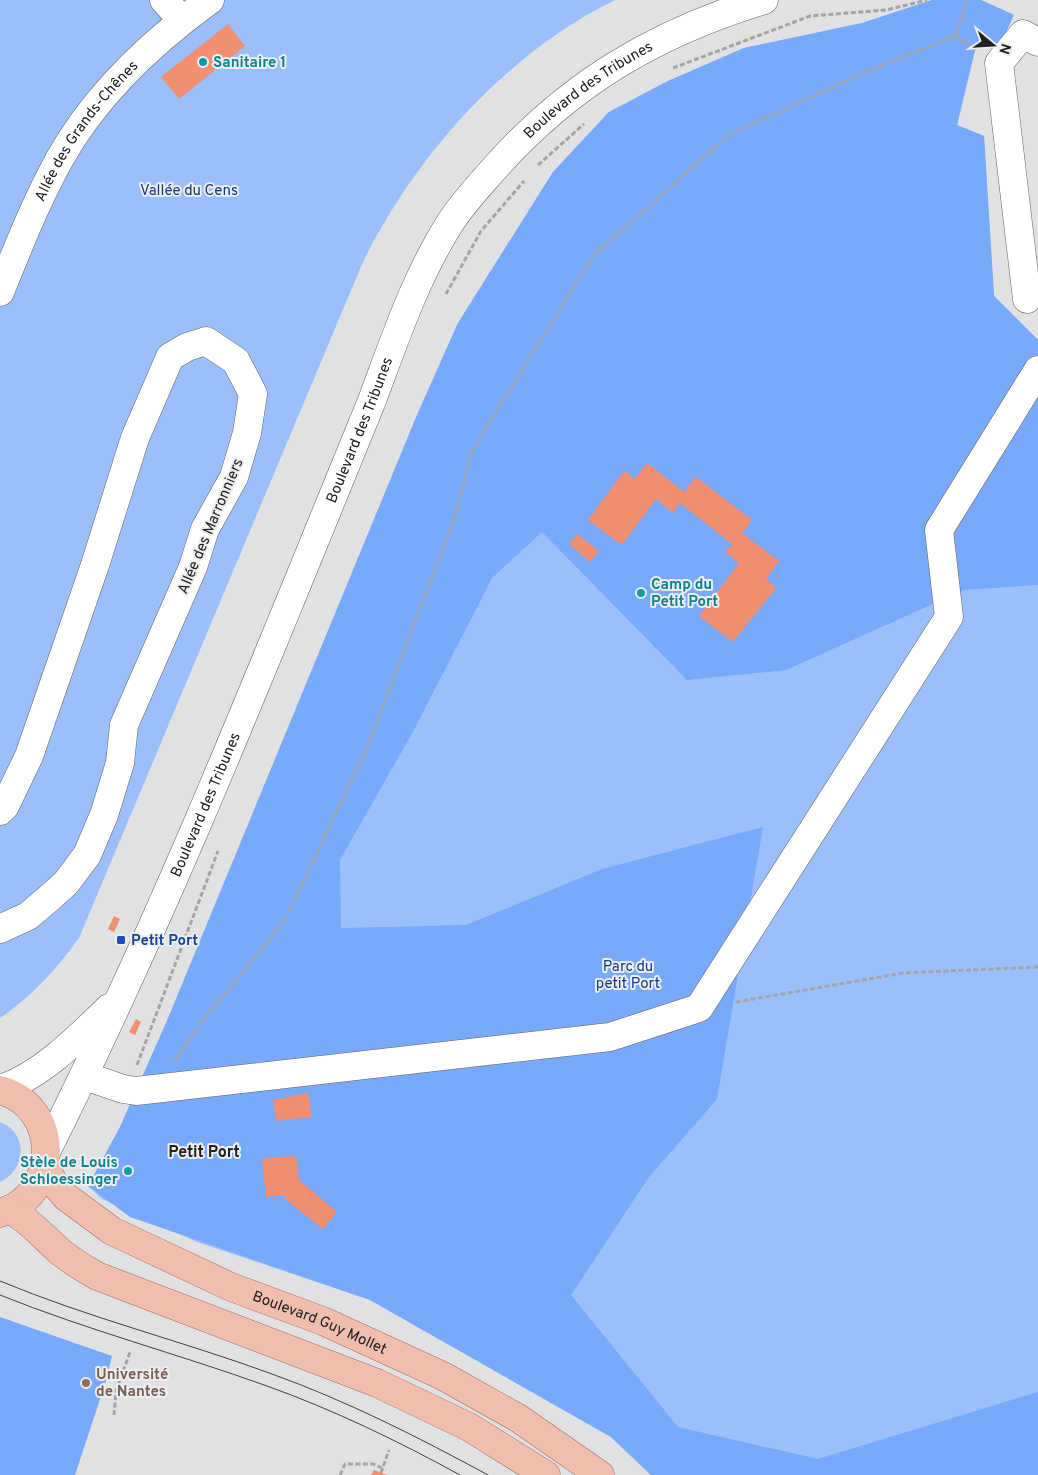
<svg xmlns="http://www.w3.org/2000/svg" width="1038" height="1475" viewBox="0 0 1038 1475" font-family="Overpass,sans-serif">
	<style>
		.green { fill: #9bbffb }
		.forest { fill: #79a9fa }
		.building { fill: #f38f71 }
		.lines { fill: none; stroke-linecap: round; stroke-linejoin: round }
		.minor-casing { stroke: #606163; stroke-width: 29 }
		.major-casing { stroke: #9f6a58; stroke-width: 29 }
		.path { stroke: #a3a4a6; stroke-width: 3; stroke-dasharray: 5 2.5; stroke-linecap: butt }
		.minor { stroke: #fff; stroke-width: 28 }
		.major { stroke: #efbead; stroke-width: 28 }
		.tram { stroke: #404141; stroke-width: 1 }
		.culture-dot { fill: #0f9aa8; stroke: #edeef0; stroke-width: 2 }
		.transit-dot { fill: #1a4fb4; stroke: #edeef0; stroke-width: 2 }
		.education-dot { fill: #8d6e63; stroke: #edeef0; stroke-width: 2 }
		.labels { text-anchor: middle; stroke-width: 4; stroke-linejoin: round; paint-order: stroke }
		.culture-label { font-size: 15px; font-weight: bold; fill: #0d838f; stroke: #edeef0; text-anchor: start }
		.street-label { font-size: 15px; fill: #202121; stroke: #edeef0 }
		.park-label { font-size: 15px; fill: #103a80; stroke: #edeef0 }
		.transit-label { font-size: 15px; font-weight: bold; fill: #164399; stroke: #edeef0; text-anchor: start }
		.education-label { font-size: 15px; font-weight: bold; fill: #785e54; stroke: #edeef0; text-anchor: start }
		.neighbourhood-label { font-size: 16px; font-weight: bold; fill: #202121; stroke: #edeef0 }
	</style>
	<rect width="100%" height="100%" fill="#e0e1e3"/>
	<!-- green -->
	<g class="green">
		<path d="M0,0H615C510,52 425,145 370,248C360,267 353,287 344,307L79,938C55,971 33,995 0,1018Z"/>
		<path d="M932,0H981L1014,15L976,46L957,125L984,136L994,296L1038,340V1475H651L611,1437L370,1300L197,1242L102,1199L88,1186L120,1127L169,1016L417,415L458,323L553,172L609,112L668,81L744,48L862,23Z"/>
		<path d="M0,1122C29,1133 26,1170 0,1182Z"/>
	</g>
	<!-- forest -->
	<g class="forest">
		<path d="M932,0H981L1014,15L998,50L976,46L957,125L984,136L994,296L1038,340V585L964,590L786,670L687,680L542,532L492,578L415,728L340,860L341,928L466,925L602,869L763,827L717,1099L649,1177L571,1295L678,1427L818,1459L1038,1392V1475H651L611,1437L370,1300L130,1217L88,1186L120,1127L169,1016L417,415L458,323L553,172L609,112L668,81L744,48L862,23Z"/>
		<path d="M0,1317L112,1356L106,1381L75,1475H0Z"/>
	</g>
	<!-- building -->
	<g class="building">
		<path d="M228,24L245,46L179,99L161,77Z"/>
		<path d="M647,463L684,492L696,477L752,520L742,533L779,561L766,579L776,588L733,642L699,616L739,563L725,552L732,544L680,503L673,513L656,499L622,545L588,520L624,471L635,479Z"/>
		<path d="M577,534L599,551L590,562L569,544Z"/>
		<path d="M114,916L120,919L114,932L108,929Z"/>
		<path d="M136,1019L141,1022L135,1035L129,1032Z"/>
		<path d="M308,1093L312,1117L276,1121L273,1100Z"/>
		<path d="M296,1156L299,1180L337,1212L323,1229L284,1198L286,1195L266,1197L262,1158Z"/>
		<path d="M374,1470L387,1475H371Z"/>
	</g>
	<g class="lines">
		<defs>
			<g id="minor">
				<path d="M164,0L182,20"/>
				<path id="s1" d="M0,292C18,247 36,202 59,160C94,97 152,42 210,0"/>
				<path d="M1027,299L999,63L1023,34L1038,42"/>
				<path d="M0,811L5,806L29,756L95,565L135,438L170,357L187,347L206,341L236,361L253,394L247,433L234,477L205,529L193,567L124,725L120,763L104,815L87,855L66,883L47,900L28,916L0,929"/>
				<path d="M85,1076L123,1089L136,1091L610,1037L699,1008L949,617L939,530L1038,370"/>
				<path d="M0,1089C40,1077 79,1037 109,1008"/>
				<path id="s2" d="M47,1150C169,907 268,654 371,403C394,342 415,278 450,223C462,204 478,187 493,170C569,84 655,33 764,0"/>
			</g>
			<g id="major">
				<path d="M0,1090C62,1107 60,1196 0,1213"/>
				<path id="s3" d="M45,1167L54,1183L66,1197L112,1231L231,1287L323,1321L443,1376L518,1418L600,1475"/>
				<path d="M10,1209C28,1220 40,1233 55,1247C67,1259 82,1267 97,1276L377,1383L469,1427L546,1475"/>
			</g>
		</defs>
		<!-- minor casing -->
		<use href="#minor" class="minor-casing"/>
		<!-- major casing -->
		<use href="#major" class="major-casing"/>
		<!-- path -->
		<g class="path">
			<path d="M955,36L976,49"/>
			<path d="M673,68L810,16L886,10L927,0"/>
			<path d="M538,165L584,124"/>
			<path d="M446,294L481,231L524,181"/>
			<path d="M736,1002L903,973L1038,967"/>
			<path d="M175,1060L205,1018L285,920L366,750L456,514L472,450L594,255L730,134L868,71L955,36L967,0"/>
			<path d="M137,1065L218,851"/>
			<path d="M114,1415L116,1391L130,1352"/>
			<path d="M381,1473L389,1450"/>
			<path d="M340,1475L345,1464H373L382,1468"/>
		</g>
		<!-- minor -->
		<use href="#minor" class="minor"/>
		<!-- major -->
		<use href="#major" class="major"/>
		<!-- tram -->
		<g class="tram">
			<path d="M0,1281C89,1318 182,1341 272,1374C347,1401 418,1437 488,1475"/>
			<path d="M0,1295C87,1330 178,1354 267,1386C334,1410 398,1441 460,1475"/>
		</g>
	</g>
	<!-- markers -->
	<g class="culture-dot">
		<circle cx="203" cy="62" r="5"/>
		<circle cx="641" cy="593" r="5"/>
		<circle cx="128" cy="1171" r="5"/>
	</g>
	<rect class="transit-dot" x="116" y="935" width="10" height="10" rx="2.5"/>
	<circle class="education-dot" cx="86" cy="1383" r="5"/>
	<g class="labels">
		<!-- culture labels -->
		<g class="culture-label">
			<text x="213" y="67">Sanitaire 1</text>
			<text x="651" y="589">Camp du<tspan x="651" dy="17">Petit Port</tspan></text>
			<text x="118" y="1167" text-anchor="end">Stèle de Louis<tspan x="118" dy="17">Schloessinger</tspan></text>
		</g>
		<!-- street labels -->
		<g class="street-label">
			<text dy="5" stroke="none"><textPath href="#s2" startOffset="1205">Boulevard des Tribunes</textPath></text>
			<text dy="5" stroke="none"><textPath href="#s1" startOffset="184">Allée des Grands-Chênes</textPath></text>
			<text dy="5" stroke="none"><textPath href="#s2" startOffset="785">Boulevard des Tribunes</textPath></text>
			<text transform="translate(210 526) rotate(-67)" y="5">Allée des Marronniers</text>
			<text dy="5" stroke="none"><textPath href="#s2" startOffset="380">Boulevard des Tribunes</textPath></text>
			<text dy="5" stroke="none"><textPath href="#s3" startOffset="321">Boulevard Guy Mollet</textPath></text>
		</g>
		<!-- park labels -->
		<g class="park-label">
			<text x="189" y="195">Vallée du Cens</text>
			<text x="628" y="971">Parc du<tspan x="628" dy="17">petit Port</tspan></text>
		</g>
		<!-- transit labels -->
		<g class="transit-label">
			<text x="131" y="945">Petit Port</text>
		</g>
		<!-- education labels -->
		<g class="education-label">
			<text x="96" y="1379">Université<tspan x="96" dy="17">de Nantes</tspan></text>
		</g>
		<!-- neighbourhood labels -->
		<g class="neighbourhood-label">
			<text x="204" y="1157">Petit Port</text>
		</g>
	</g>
	<!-- north arrow -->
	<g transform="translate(993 45) rotate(108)" stroke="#edeef0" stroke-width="4" paint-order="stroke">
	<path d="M0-4L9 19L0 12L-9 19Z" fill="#202121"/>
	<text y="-8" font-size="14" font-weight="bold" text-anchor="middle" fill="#202121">N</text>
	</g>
</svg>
